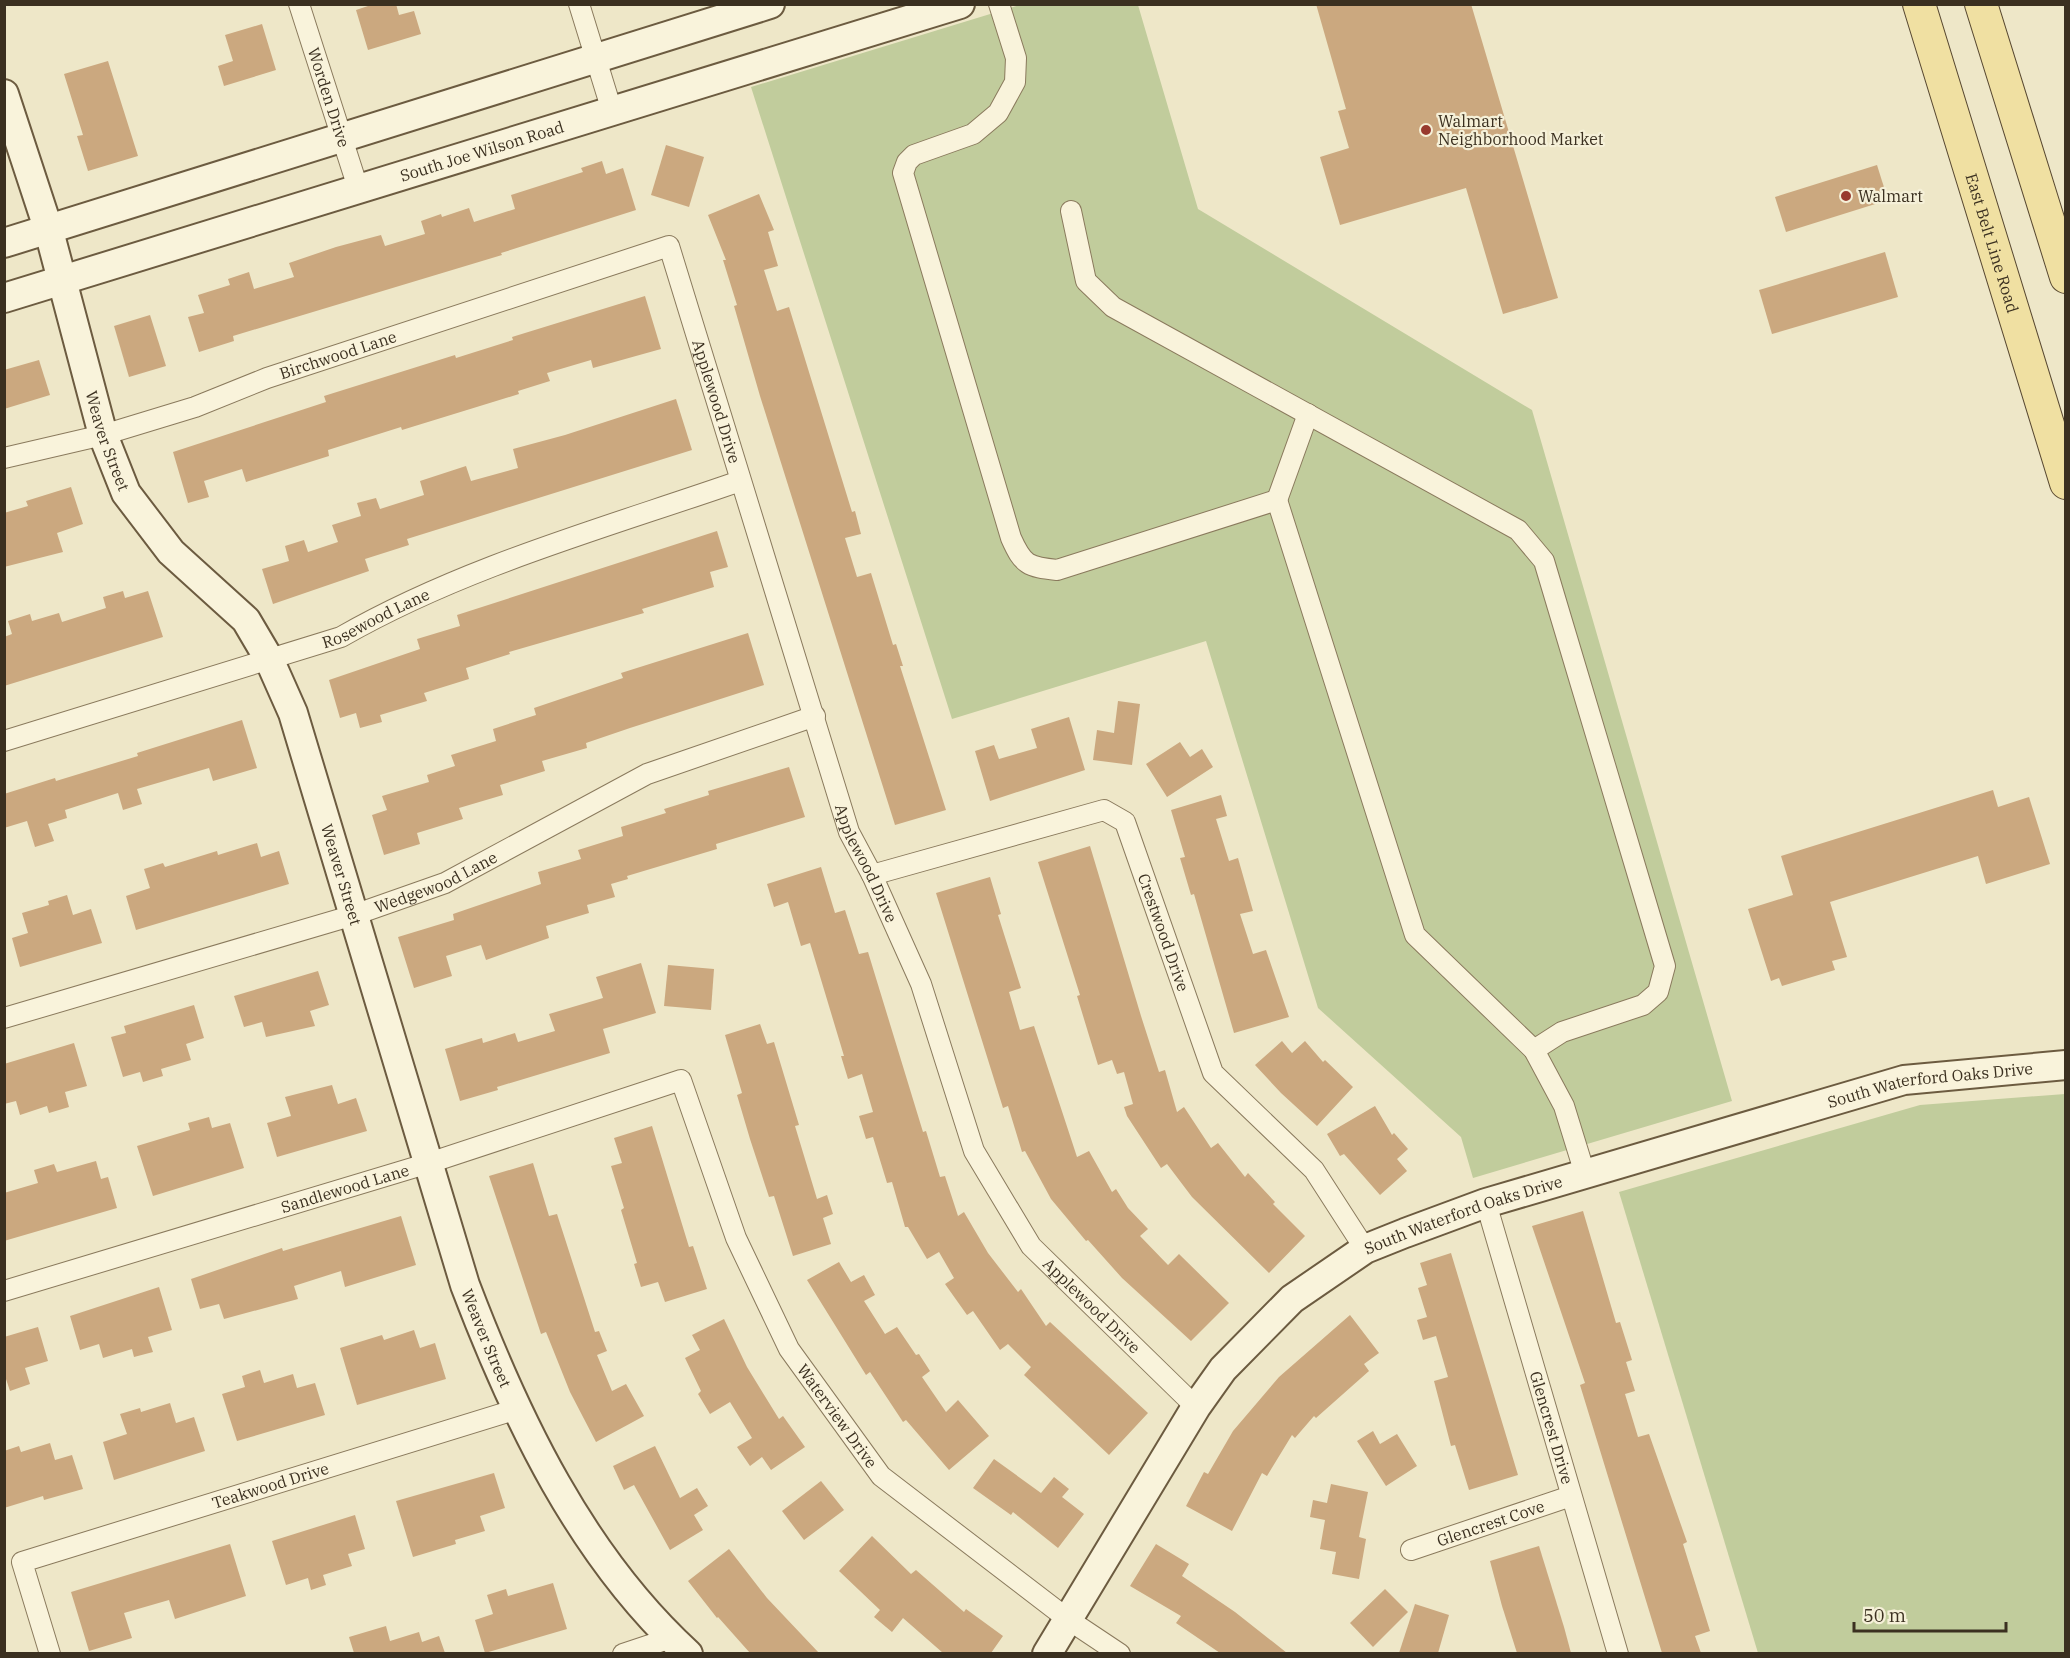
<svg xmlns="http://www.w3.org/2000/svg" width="2070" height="1658" viewBox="0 0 2070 1658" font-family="'IBM Plex Serif',serif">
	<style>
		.green { fill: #c1cc9c }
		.building { fill: #cba87f }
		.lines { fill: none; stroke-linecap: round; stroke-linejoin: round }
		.street-casing { stroke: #8a7a5d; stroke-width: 22 }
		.secondary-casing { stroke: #6c5b40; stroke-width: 32 }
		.primary-casing { stroke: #584831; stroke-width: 34 }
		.street { stroke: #f9f3db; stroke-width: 20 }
		.secondary { stroke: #f9f3db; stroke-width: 28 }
		.primary { stroke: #f0e0a2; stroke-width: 32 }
		.poi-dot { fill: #983a2e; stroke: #f5f0d8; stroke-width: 2 }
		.labels { text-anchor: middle; stroke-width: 4.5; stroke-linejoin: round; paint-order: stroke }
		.street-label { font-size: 16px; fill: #3b3020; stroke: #f5f0d8 }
		.poi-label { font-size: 16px; fill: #3b3020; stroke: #f5f0d8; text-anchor: start }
	</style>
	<rect width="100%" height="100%" fill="#eee7c8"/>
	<!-- green -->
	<g class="green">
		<path d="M1020,5H1138L1198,209L1532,410L1732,1101L1473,1178L1461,1137L1318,1008L1206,641L952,719L751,87Z"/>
		<path d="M2065,1094V1653H1758L1619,1192L1920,1105Z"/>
	</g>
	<!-- building -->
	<g class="building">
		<path d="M374,4H396L399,15L414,11L421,34L368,50L356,10Z"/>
		<path d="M1316,4H1471L1558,298L1503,314L1466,188L1340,225L1320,157L1349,148L1338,111L1346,109Z"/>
		<path d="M262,24L276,70L224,86L218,66L233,61L225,35Z"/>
		<path d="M108,61L138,156L88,171L77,136L83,135L64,74Z"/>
		<path d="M666,145L704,157L689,207L651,195Z"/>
		<path d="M602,161L606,174L623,168L636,210L501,253L502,255L233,336L234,341L199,352L188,317L204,313L198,295L230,285L228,279L249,272L254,289L294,277L289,263L336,247L381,235L385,246L425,234L421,221L441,214L442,217L469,208L474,222L515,209L511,195L583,172L581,168Z"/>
		<path d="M1877,165L1888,200L1786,232L1775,197Z"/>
		<path d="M759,194L774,230L768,232L778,266L764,270L777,311L789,307L852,512L855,511L861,534L845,538L857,577L871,573L893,645L896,644L903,666H900L946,810L895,825L760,396L734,306L737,305L723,260H726L708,215Z"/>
		<path d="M1885,252L1898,297L1772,334L1759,290Z"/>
		<path d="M645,296L661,349L593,368L591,360L547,373L550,381L518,391L519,394L402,430L401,427L328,450L329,456L246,482L242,469L204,481L209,497L188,503L173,452L326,402L324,396L455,355L456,358L513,340L512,337Z"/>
		<path d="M150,315L166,366L129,377L114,326Z"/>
		<path d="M39,360L50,395L4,409V370Z"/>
		<path d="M676,399L692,450L407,539L409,545L365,559L369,571L273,604L262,569L289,561L285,546L304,540L308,552L338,542L332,525L361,516L357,503L376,498L380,509L424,495L420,481L466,466L471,481L518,468L513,449L565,435Z"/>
		<path d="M71,487L83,524L57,533L63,552L4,567V513L28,506L26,501Z"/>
		<path d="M717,531L728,567L710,572L714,587L642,609L644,613L509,652L510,654L466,668L469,679L424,693L427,701L380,715L382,722L360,728L356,713L340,718L329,680L420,649L417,639L460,626L457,615Z"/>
		<path d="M123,591L125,598L148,591L163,637L4,686V637L12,634L8,621L30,614L32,621L59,613L62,622L106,608L103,597Z"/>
		<path d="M748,633L764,685L630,728L586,743L587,748L542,761L545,771L500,785L503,795L459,808L463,819L417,833L420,844L384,855L372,815L387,810L382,796L429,782L427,775L455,766L451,755L496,741L493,729L536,715L534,708L623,678L621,673Z"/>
		<path d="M1118,701L1140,704L1132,765L1093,760L1097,730L1114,733Z"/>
		<path d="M1069,717L1085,770L990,801L975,751L994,745L999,759L1037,748L1031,729Z"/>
		<path d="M242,720L257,768L213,781L209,768L137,789L142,804L123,810L118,793L65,810L67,818L48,824L54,841L35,847L27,821L4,828V794L55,778L56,781L138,756L137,753Z"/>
		<path d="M1180,742L1190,757L1202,749L1213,767L1167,797L1146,764Z"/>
		<path d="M789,767L805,817L716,844L717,849L627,876L628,879L611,884L615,897L587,905L589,913L546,926L549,938L486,960L481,945L446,956L452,976L414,988L398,937L454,920L453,914L541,884L538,872L581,859L578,850L623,836L621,827L666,813L664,809L709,795L708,791Z"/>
		<path d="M1993,790L1998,807L2029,797L2050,864L1986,884L1978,856L1830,902L1847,957L1832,961L1835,970L1782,986L1779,978L1771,981L1748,909L1793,895L1781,856Z"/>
		<path d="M1221,795L1227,816L1216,819L1229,861L1238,858L1253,911L1240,914L1253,954L1266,950L1289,1017L1234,1033L1194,894L1191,895L1180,858L1185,857L1171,810Z"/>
		<path d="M257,843L261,857L279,851L289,884L136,930L126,896L150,888L144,869L163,863L165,867L217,851L218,855Z"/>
		<path d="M1090,846L1141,1016L1159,1072L1165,1070L1177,1112L1184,1107L1211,1148L1218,1143L1245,1177L1248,1173L1275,1202L1273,1204L1305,1236L1269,1273L1192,1197L1167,1164L1161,1168L1127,1116L1124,1107L1133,1104L1124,1072L1117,1074L1112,1060L1098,1065L1077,996L1080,995L1038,862Z"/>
		<path d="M821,867L835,913L845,910L859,954L868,952L923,1132L926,1131L940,1177L945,1176L958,1216L964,1212L988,1253L1018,1292L1021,1289L1046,1326L1050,1322L1148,1413L1109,1455L1024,1375L1031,1367L1008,1344L1000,1350L973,1311L967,1315L945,1284L954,1278L939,1252L927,1259L908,1227H905L892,1182L887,1183L873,1137L866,1139L859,1116L873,1112L862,1074L848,1079L841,1056H844L810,943L801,946L788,902L774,907L767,884Z"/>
		<path d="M990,877L1001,914L998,915L1021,988L1009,992L1020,1030L1034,1026L1077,1157L1089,1151L1112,1192L1116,1189L1128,1208L1148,1229L1140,1236L1168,1265L1179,1254L1229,1303L1191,1341L1122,1278L1088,1240L1086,1241L1051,1199L1025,1151L1022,1152L1008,1106L1003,1108L936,893Z"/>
		<path d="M67,895L73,915L91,909L102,943L20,967L12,938L28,933L22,913L49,905L48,901Z"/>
		<path d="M641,963L656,1013L603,1029L610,1053L497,1087L498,1090L460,1101L445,1049L482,1038L483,1043L515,1033L518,1042L555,1031L549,1014L603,998L596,977Z"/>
		<path d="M668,965L714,969L711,1010L664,1006Z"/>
		<path d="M318,971L329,1005L310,1011L315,1026L266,1037L262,1022L244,1027L234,996Z"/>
		<path d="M194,1005L204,1038L186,1044L191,1060L161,1069L163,1076L143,1082L140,1072L123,1077L111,1037L126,1033L124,1026Z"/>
		<path d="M760,1024L767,1044L774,1042L799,1125L795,1126L817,1199L827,1195L833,1214L823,1218L831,1244L793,1256L774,1196L769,1197L750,1139L737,1095L742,1093L725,1035Z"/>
		<path d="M1282,1041L1292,1053L1305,1041L1323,1062L1325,1060L1353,1087L1317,1126L1281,1093L1255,1065Z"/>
		<path d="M74,1043L87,1086L65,1092L69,1107L49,1113L47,1106L20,1115L16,1101L4,1104V1064Z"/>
		<path d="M332,1085L338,1104L356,1098L367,1131L277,1157L267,1123L291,1116L285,1097Z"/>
		<path d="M1375,1106L1392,1135L1394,1133L1408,1149L1397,1159L1407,1171L1380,1195L1344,1154L1340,1156L1327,1134Z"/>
		<path d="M209,1117L212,1128L230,1123L244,1168L153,1196L137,1146L190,1130L188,1123Z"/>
		<path d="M652,1126L689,1247L693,1246L707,1289L665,1302L658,1282L641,1287L634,1264L637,1263L621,1210L624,1208L611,1166L622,1163L614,1138Z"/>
		<path d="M96,1161L101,1179L108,1177L117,1208L4,1241V1193L38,1183L34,1170L54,1164L57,1172Z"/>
		<path d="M533,1163L549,1216L557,1214L595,1332L599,1331L607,1351L597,1355L612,1391L626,1384L644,1416L596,1442L570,1392L546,1332L541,1334L489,1176Z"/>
		<path d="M1583,1211L1616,1323L1620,1322L1632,1360L1626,1362L1635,1391L1625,1394L1638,1437L1649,1434L1687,1542L1683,1544L1710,1631L1695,1636L1701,1653H1662L1580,1385L1585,1383L1532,1226Z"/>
		<path d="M401,1216L416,1265L345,1287L341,1271L294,1286L298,1299L224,1319L219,1304L200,1309L191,1279L282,1248L283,1251Z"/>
		<path d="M1451,1253L1518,1475L1469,1490L1455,1445L1451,1446L1434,1381L1448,1377L1436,1336L1423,1340L1417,1320L1427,1317L1418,1288L1427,1285L1420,1263Z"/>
		<path d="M839,1262L851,1282L864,1275L875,1295L864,1301L885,1334L897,1327L916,1355L919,1354L930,1371L922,1377L946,1412L958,1400L989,1436L949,1470L906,1420L903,1422L870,1372L866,1375L807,1280Z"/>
		<path d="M159,1287L172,1330L148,1337L153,1352L134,1357L132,1349L103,1358L99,1344L80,1350L70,1316Z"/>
		<path d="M1350,1315L1379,1353L1364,1364L1369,1371L1316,1418L1314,1416L1295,1438L1292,1435L1267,1476L1262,1473L1232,1531L1186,1506L1204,1472L1208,1474L1233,1431L1279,1377Z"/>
		<path d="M724,1319L747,1367L779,1419L783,1416L805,1447L771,1470L762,1457L750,1466L737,1447L752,1438L730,1402L710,1414L698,1394L701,1391L685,1358L700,1350L692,1335Z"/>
		<path d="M38,1327L48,1361L25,1368L30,1384L10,1391L4,1373V1337Z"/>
		<path d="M414,1330L420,1348L435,1343L446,1379L357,1405L340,1348L382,1335L384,1340Z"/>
		<path d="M260,1370L264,1383L293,1374L297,1388L315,1383L325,1415L237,1441L222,1394L245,1387L242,1376Z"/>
		<path d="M170,1403L176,1423L194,1417L205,1451L114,1480L103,1442L127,1434L120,1414L140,1408L141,1412Z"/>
		<path d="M1373,1431L1380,1444L1397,1434L1417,1466L1386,1486L1357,1441Z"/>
		<path d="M50,1443L55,1460L72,1455L83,1489L44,1500L43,1496L4,1508V1451L19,1446L21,1452Z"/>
		<path d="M655,1446L680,1498L697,1488L708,1506L694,1515L703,1530L670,1550L634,1485L624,1490L613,1466Z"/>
		<path d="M994,1459L1041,1493L1054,1477L1069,1489L1062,1497L1084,1514L1058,1548L1013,1512L1011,1515L973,1488Z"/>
		<path d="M494,1473L505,1508L480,1516L485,1531L455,1540L456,1544L413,1557L396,1501Z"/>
		<path d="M821,1481L844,1510L804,1540L782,1511Z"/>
		<path d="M1331,1484L1368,1492L1359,1537L1366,1539L1359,1579L1332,1574L1336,1552L1320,1549L1325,1520L1310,1517L1313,1500L1327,1503Z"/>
		<path d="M355,1515L365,1549L348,1554L352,1566L323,1575L326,1585L311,1590L308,1578L286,1585L272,1541Z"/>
		<path d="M872,1536L911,1574L916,1570L964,1612L966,1609L1003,1636L991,1653H943L903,1618L892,1632L874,1617L880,1610L839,1571Z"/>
		<path d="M230,1544L246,1596L175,1619L169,1600L124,1613L132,1638L89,1651L71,1592Z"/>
		<path d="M1156,1544L1189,1564L1182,1576L1235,1612L1287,1653H1220L1176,1623L1181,1616L1130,1586Z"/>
		<path d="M1539,1546L1564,1627L1571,1653H1517L1502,1606L1490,1561Z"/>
		<path d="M729,1549L767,1598L819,1653H750L718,1617L717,1618L688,1581Z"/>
		<path d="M553,1583L567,1629L485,1653L475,1620L493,1614L487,1595L506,1589L508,1596Z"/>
		<path d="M1385,1589L1408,1612L1373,1647L1350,1623Z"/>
		<path d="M1415,1604L1449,1615L1438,1653H1399Z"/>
		<path d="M386,1626L390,1641L419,1632L422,1642L439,1636L445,1653H354L349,1637Z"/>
	</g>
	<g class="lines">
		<defs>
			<g id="street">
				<path id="s1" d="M299,4L358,188"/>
				<path d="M579,4L612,111"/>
				<path d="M999,4L1016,58L1015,82L998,113L973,134L914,155L907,162L903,173L1011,538C1023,565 1028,567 1057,570L1277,500L1415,935L1534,1050L1564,1106L1585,1174"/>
				<path d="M1071,211L1086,281L1113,307L1518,530L1544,561L1665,966L1658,992L1643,1005L1562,1032L1534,1050"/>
				<path id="s2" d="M4,458L103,435L195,407L267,378L669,246L849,832L872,875L921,984L974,1151L1031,1246L1196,1407"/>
				<path d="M1277,500L1308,414"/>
				<path id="s3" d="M4,741L341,637C465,566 605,528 740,481"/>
				<path id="s4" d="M872,875L1104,810L1125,822L1213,1073L1314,1170L1365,1249"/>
				<path id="s5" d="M4,1018L354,915L445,883L647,774L815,716"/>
				<path id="s6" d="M1486,1203L1618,1654"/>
				<path id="s7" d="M4,1291L429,1163L681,1080L736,1238L789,1349L881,1476L1069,1620L1120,1654"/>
				<path id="s8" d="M1411,1550L1571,1496"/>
				<path id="s9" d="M50,1654L22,1562L517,1409"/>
				<path d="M623,1654L671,1638"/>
			</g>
			<g id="secondary">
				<path id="s10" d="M4,94L49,231L103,435L126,493L171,552L246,620L269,659L293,713L465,1285C516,1419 581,1556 688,1654"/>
				<path d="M4,243L770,4"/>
				<path id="s11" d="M4,298L960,4"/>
				<path id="s12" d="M1047,1654L1196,1407L1223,1369L1292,1299L1365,1249L1405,1233L1486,1203L1904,1080L2066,1065"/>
			</g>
			<g id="primary">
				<path id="s13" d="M1919,4L2066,483"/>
				<path d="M1981,4L2066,277"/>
			</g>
		</defs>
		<!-- street casing -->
		<use href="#street" class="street-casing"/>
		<!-- secondary casing -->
		<use href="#secondary" class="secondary-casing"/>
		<!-- primary casing -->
		<use href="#primary" class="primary-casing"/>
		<!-- street -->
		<use href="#street" class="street"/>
		<!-- secondary -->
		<use href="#secondary" class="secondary"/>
		<!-- primary -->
		<use href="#primary" class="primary"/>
	</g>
	<!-- markers -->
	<g class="poi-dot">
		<circle cx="1426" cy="130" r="6"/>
		<circle cx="1846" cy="196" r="6"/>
	</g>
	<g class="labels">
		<!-- street labels -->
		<g class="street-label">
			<text dy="6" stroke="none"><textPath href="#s1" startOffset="98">Worden Drive</textPath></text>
			<text dy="6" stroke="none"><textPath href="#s11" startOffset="500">South Joe Wilson Road</textPath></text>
			<text dy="6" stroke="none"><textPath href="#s13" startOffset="250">East Belt Line Road</textPath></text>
			<text dy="6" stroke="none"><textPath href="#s2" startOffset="350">Birchwood Lane</textPath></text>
			<text dy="6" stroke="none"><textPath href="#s2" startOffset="861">Applewood Drive</textPath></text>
			<text dy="6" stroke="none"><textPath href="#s10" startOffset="362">Weaver Street</textPath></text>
			<text dy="6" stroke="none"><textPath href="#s3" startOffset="392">Rosewood Lane</textPath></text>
			<text dy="6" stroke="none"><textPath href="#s2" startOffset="1347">Applewood Drive</textPath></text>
			<text dy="6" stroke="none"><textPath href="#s10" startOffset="866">Weaver Street</textPath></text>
			<text dy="6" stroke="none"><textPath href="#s5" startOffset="453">Wedgewood Lane</textPath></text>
			<text dy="6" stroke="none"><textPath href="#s4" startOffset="382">Crestwood Drive</textPath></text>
			<text dy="6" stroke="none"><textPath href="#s12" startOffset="1112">South Waterford Oaks Drive</textPath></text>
			<text dy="6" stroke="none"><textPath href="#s7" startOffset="356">Sandlewood Lane</textPath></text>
			<text dy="6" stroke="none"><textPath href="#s12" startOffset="626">South Waterford Oaks Drive</textPath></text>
			<text dy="6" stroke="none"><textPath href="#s2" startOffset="1851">Applewood Drive</textPath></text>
			<text dy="6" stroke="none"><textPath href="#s10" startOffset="1352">Weaver Street</textPath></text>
			<text dy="6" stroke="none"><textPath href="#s7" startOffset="1082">Waterview Drive</textPath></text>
			<text dy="6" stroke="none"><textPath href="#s6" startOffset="234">Glencrest Drive</textPath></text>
			<text dy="6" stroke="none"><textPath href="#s9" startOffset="356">Teakwood Drive</textPath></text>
			<text dy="6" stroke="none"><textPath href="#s8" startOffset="84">Glencrest Cove</textPath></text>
		</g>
		<!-- poi labels -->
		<g class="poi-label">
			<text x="1438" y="127">Walmart<tspan x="1438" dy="18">Neighborhood Market</tspan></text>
			<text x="1858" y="202">Walmart</text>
		</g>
	</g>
	<!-- border -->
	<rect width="2070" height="1658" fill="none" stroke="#3b3020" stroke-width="12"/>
	<!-- scale -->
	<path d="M1854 1622v9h152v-9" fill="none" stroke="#3b3020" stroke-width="3"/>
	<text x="1863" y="1622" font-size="18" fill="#3b3020" stroke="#f5f0d8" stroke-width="4.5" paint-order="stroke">50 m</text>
</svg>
